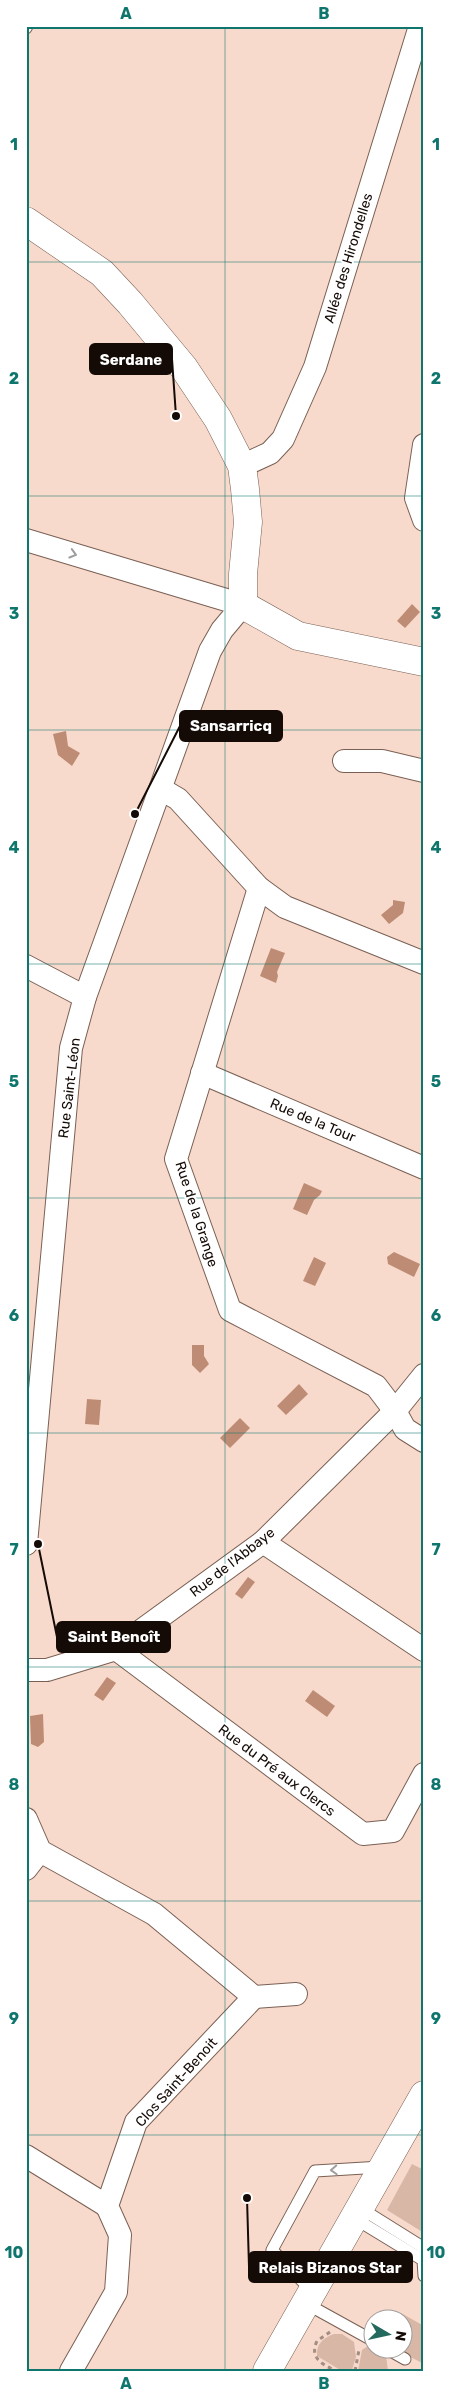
<svg xmlns="http://www.w3.org/2000/svg" width="450" height="2397" viewBox="0 0 450 2397" font-family="Rubik,sans-serif">
	<style>
		.green { fill: #d9b7a7 }
		.water { fill: #be8c74 }
		.lines { fill: none; stroke-linecap: round; stroke-linejoin: round }
		.service-casing { stroke: #7a6054; stroke-width: 13 }
		.minor-casing { stroke: #7a6054; stroke-width: 24 }
		.tertiary-casing { stroke: #7a6054; stroke-width: 29 }
		.secondary-casing { stroke: #7a6054; stroke-width: 29 }
		.path { stroke: #a48d83; stroke-width: 3; stroke-dasharray: 4 4; stroke-linecap: butt }
		.service { stroke: #fff; stroke-width: 11 }
		.minor { stroke: #fff; stroke-width: 22 }
		.tertiary { stroke: #fff; stroke-width: 28 }
		.secondary { stroke: #fff; stroke-width: 28 }
		.oneway { stroke: #a19d9b }
		.grid { fill: none; stroke: #0f766e; stroke-width: 1; stroke-opacity: 0.55 }
		.labels { text-anchor: middle; stroke-width: 4; stroke-linejoin: round; paint-order: stroke }
		.street-label { font-size: 14px; fill: #140a06; stroke: #fff }
		.leader { fill: none; stroke: #140a06; stroke-width: 2 }
		.callout-dot { fill: #140a06; stroke: #fff; stroke-width: 2 }
		.callout { fill: #140a06; stroke: #140a06; stroke-width: 2 }
		.callout-label { font-size: 15px; text-anchor: middle; font-weight: bold; fill: #fff }
		.neatline { fill: none; stroke: #0f766e; stroke-width: 2 }
		.grid-label { font-size: 16px; text-anchor: middle; font-weight: bold; fill: #0f766e }
	</style>
	<rect width="100%" height="100%" fill="#f8dacc"/>
	<!-- green -->
	<g class="green">
		<path d="M412,2164L424,2170V2233L387,2210Z"/>
		<path d="M401,2313L424,2326V2364L397,2350H402L403,2322L398,2318Z"/>
		<path d="M334,2334H342L354,2342L356,2357L352,2370L342,2371L317,2356C316,2344 323,2338 334,2334Z"/>
		<path d="M368,2346L372,2347V2350H378L386,2355L388,2371H358L362,2350Z"/>
	</g>
	<!-- water -->
	<g class="water">
		<path d="M412,604L420,612L405,628L397,621Z"/>
		<path d="M66,731L68,746L80,753L72,766L58,755L53,734Z"/>
		<path d="M393,900L405,902L403,913L389,924L381,915L393,905Z"/>
		<path d="M271,948L285,953L277,972L278,976L276,983L260,976Z"/>
		<path d="M304,1183L322,1191L320,1195L314,1200L307,1215L293,1209Z"/>
		<path d="M394,1252L420,1264L414,1277L388,1264L387,1257Z"/>
		<path d="M314,1257L326,1263L315,1286L303,1281Z"/>
		<path d="M192,1345H204V1356L209,1364L200,1373L192,1365Z"/>
		<path d="M299,1384L308,1394L286,1415L277,1406Z"/>
		<path d="M87,1399L101,1400L99,1425L85,1424Z"/>
		<path d="M240,1418L250,1428L230,1448L220,1438Z"/>
		<path d="M248,1577L255,1582L242,1599L235,1594Z"/>
		<path d="M107,1677L116,1683L103,1701L94,1695Z"/>
		<path d="M313,1690L335,1706L327,1717L305,1701Z"/>
		<path d="M43,1714L44,1742L38,1747L31,1744L30,1716Z"/>
	</g>
	<g class="lines">
		<defs>
			<g id="service">
				<path d="M26,28L27,26"/>
				<path d="M360,2208L424,2248"/>
				<path d="M354,2218L423,2260L424,2276"/>
				<path d="M312,2291L272,2250L315,2171L381,2167"/>
				<path d="M305,2303L372,2340"/>
				<path d="M389,2350L405,2359"/>
			</g>
			<g id="minor">
				<path d="M424,445L416,498L424,520"/>
				<path d="M242,466L270,453L283,439L315,367L420,26"/>
				<path d="M26,540L243,605L222,630L210,651L85,997L71,1048L26,1544"/>
				<path d="M344,761H382L424,771"/>
				<path d="M161,789L178,799L259,888L285,907L424,963"/>
				<path d="M259,888L176,1159L230,1310L376,1386L395,1411L405,1429L424,1441"/>
				<path d="M26,966L85,997"/>
				<path d="M202,1073L424,1168"/>
				<path d="M263,1542L424,1650"/>
				<path d="M116,1649L363,1834L393,1831L424,1774"/>
				<path d="M26,1670H47L116,1649L263,1542L395,1411L424,1375"/>
				<path d="M26,1819L40,1851L154,1914L254,1997L136,2122L107,2206L120,2235L116,2292L71,2371"/>
				<path d="M26,1869L40,1851"/>
				<path d="M254,1997L296,1994"/>
				<path d="M26,2156L107,2206"/>
			</g>
			<path id="tertiary" d="M26,221L102,273L130,303L184,368L218,419L242,466L245,489L248,522L243,574V605L298,636L424,662"/>
			<path id="secondary" d="M267,2371L424,2095"/>
		</defs>
		<!-- service casing -->
		<use href="#service" class="service-casing"/>
		<!-- minor casing -->
		<use href="#minor" class="minor-casing"/>
		<!-- tertiary casing -->
		<use href="#tertiary" class="tertiary-casing"/>
		<!-- secondary casing -->
		<use href="#secondary" class="secondary-casing"/>
		<!-- path -->
		<g class="path">
			<path d="M330,2332L317,2341C309,2358 322,2364 336,2371"/>
			<path d="M355,2371L359,2350"/>
		</g>
		<!-- service -->
		<use href="#service" class="service"/>
		<!-- minor -->
		<use href="#minor" class="minor"/>
		<!-- tertiary -->
		<use href="#tertiary" class="tertiary"/>
		<!-- secondary -->
		<use href="#secondary" class="secondary"/>
	</g>
	<!-- one-way arrows -->
	<defs><path id="oneway-chevron" d="M-2-3.5L2.5 0L-2 3.5" fill="none" stroke-width="1.6" stroke-linecap="round" stroke-linejoin="round" transform="scale(1.25)"/></defs>
	<g class="oneway">
		<use href="#oneway-chevron" transform="translate(73 554) rotate(16)"/>
		<use href="#oneway-chevron" transform="translate(334 2170) rotate(177)"/>
	</g>
	<!-- grid -->
	<path class="grid" d="M225,26V2371M26,262H424M26,496H424M26,730H424M26,964H424M26,1198H424M26,1433H424M26,1667H424M26,1901H424M26,2135H424"/>
	<g class="labels">
		<!-- street labels -->
		<g class="street-label">
			<text transform="translate(348 258) rotate(-73)" y="5">Allée des Hirondelles</text>
			<text transform="translate(69 1088) rotate(-83)" y="5">Rue Saint-Léon</text>
			<text transform="translate(313 1120) rotate(23)" y="5">Rue de la Tour</text>
			<text transform="translate(197 1214) rotate(72)" y="5">Rue de la Grange</text>
			<text transform="translate(232 1562) rotate(-38)" y="5">Rue de l'Abbaye</text>
			<text transform="translate(277 1770) rotate(37)" y="5">Rue du Pré aux Clercs</text>
			<text transform="translate(176 2082) rotate(-48)" y="5">Clos Saint-Benoit</text>
		</g>
	</g>
	<!-- callouts -->
	<path class="leader" d="M176 416L172 359M135 814L180 726M38 1544L57 1637M247 2198L249 2267"/>
	<g class="callout-dot">
		<circle cx="176" cy="416" r="5"/>
		<circle cx="135" cy="814" r="5"/>
		<circle cx="38" cy="1544" r="5"/>
		<circle cx="247" cy="2198" r="5"/>
	</g>
	<g class="callout">
		<rect x="90" y="344" width="82" height="30" rx="5"/>
		<rect x="180" y="711" width="102" height="30" rx="5"/>
		<rect x="57" y="1622" width="113" height="30" rx="5"/>
		<rect x="249" y="2252" width="163" height="30" rx="5"/>
	</g>
	<g class="callout-label">
		<text x="131" y="365">Serdane</text>
		<text x="231" y="731">Sansarricq</text>
		<text x="114" y="1642">Saint Benoît</text>
		<text x="330" y="2273">Relais Bizanos Star</text>
	</g>
	<!-- border -->
	<rect width="450" height="2397" fill="none" stroke="#ffffff" stroke-width="55"/>
	<!-- north arrow -->
	<g transform="translate(388 2334) rotate(99)"><circle r="24" fill="#ffffff" stroke="#a19d9b"/>
	<path d="M0-4L9 19L0 12L-9 19Z" fill="#23695e"/>
	<text y="-8" font-size="14" font-weight="bold" text-anchor="middle" fill="#140a06">N</text>
	</g>
	<rect x="28" y="28" width="394" height="2342" class="neatline"/>
	<g class="grid-label">
		<text x="126" y="19">A</text>
		<text x="324" y="19">B</text>
		<text x="14" y="150">1</text>
		<text x="436" y="150">1</text>
		<text x="14" y="384">2</text>
		<text x="436" y="384">2</text>
		<text x="14" y="619">3</text>
		<text x="436" y="619">3</text>
		<text x="14" y="853">4</text>
		<text x="436" y="853">4</text>
		<text x="14" y="1087">5</text>
		<text x="436" y="1087">5</text>
		<text x="14" y="1321">6</text>
		<text x="436" y="1321">6</text>
		<text x="14" y="1555">7</text>
		<text x="436" y="1555">7</text>
		<text x="14" y="1790">8</text>
		<text x="436" y="1790">8</text>
		<text x="14" y="2024">9</text>
		<text x="436" y="2024">9</text>
		<text x="14" y="2258">10</text>
		<text x="436" y="2258">10</text>
		<text x="126" y="2389">A</text>
		<text x="324" y="2389">B</text>
	</g>
</svg>
